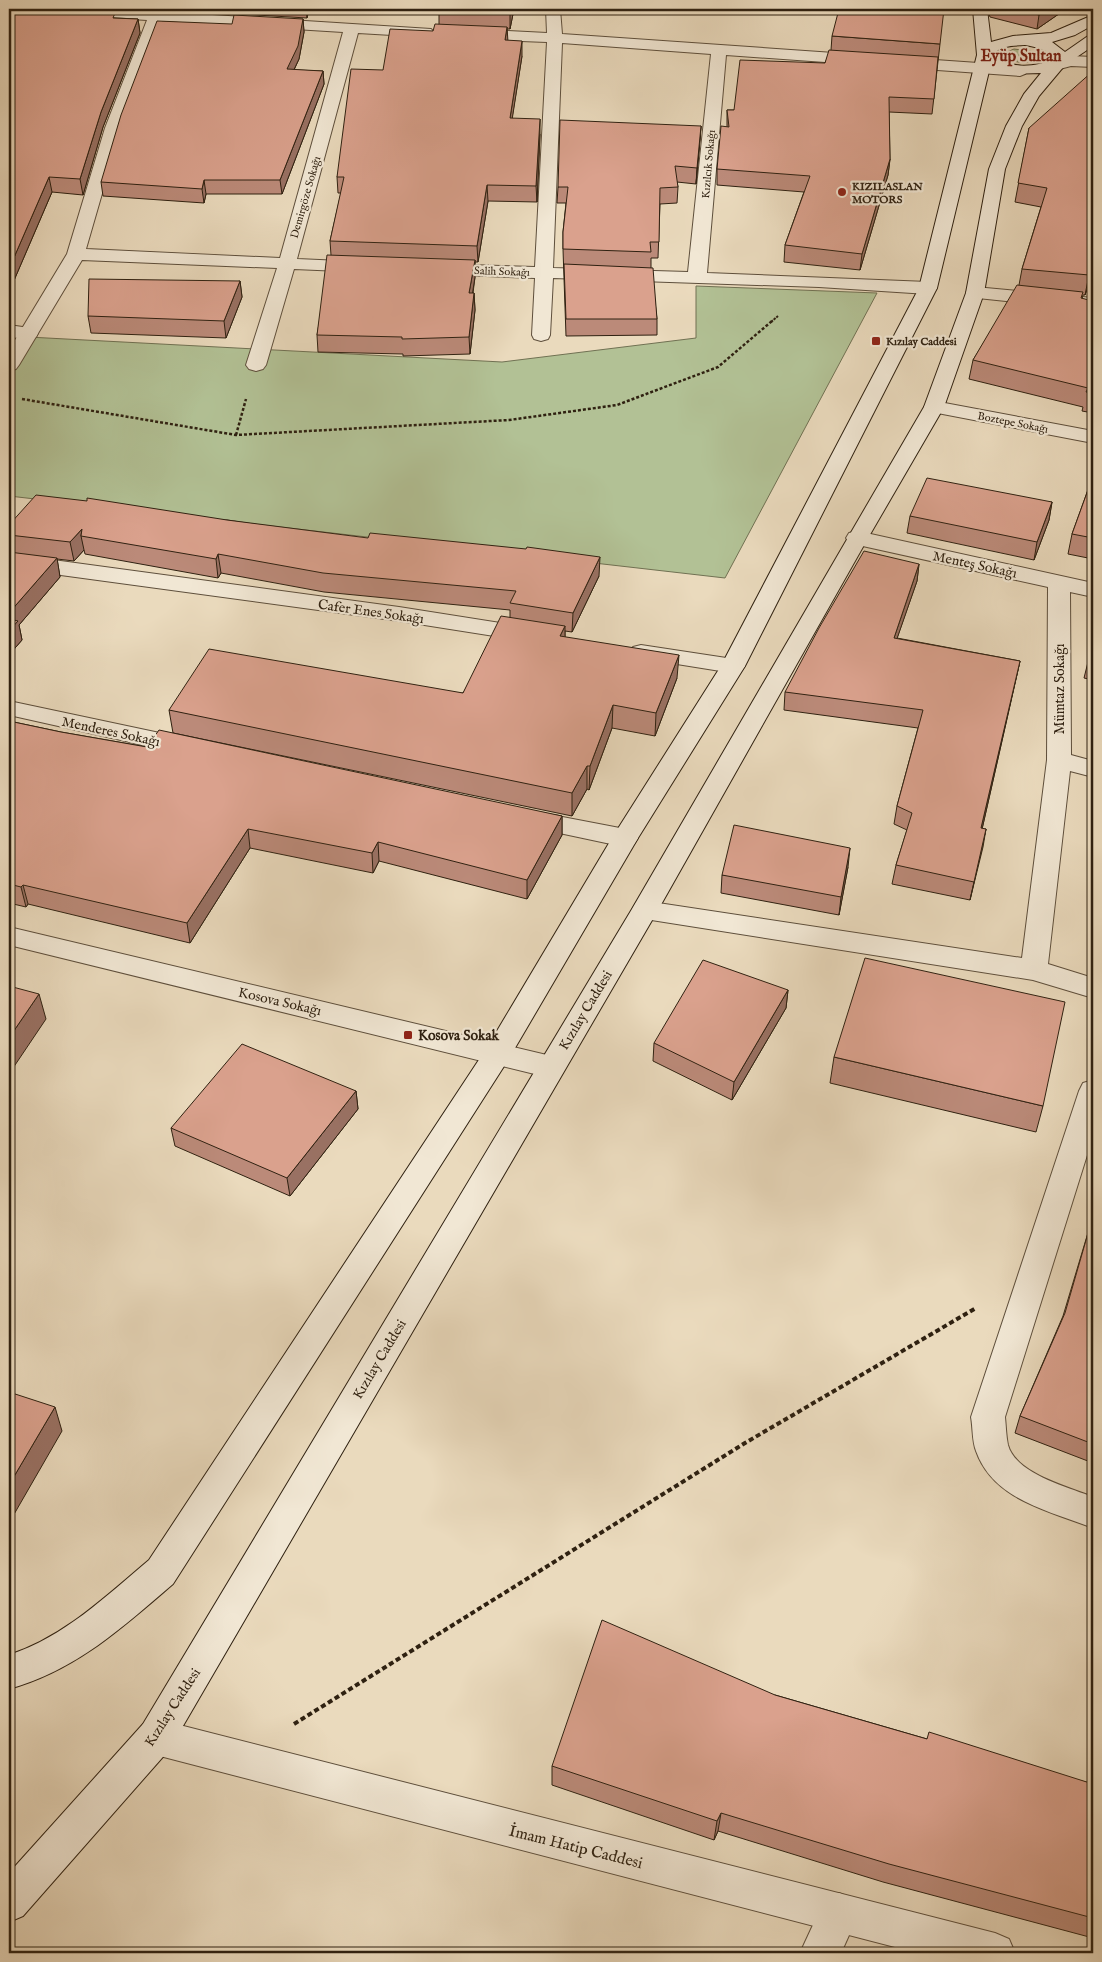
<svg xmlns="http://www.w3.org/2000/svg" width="1102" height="1962" viewBox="0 0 1102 1962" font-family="'IM FELL English',serif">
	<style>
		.green { fill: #b2c195; stroke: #707153 }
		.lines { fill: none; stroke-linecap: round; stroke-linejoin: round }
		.service-casing { stroke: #5e4f3c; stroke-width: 2 }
		.minor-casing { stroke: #5e4f3c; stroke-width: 2 }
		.secondary-casing { stroke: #2f2111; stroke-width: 2 }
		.path-far2 { stroke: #2f2111; stroke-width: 2; stroke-dasharray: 2.5 1; stroke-linecap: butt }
		.path-far1 { stroke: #2f2111; stroke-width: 2.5; stroke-dasharray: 3 2; stroke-linecap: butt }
		.path { stroke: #2f2111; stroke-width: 4; stroke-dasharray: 5 3; stroke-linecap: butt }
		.service { fill: #f1e7d4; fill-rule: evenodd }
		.minor { fill: #f1e7d4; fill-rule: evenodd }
		.secondary { fill: #f1e7d4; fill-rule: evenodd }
		.wall { fill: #bb8a79; stroke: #2f2111 }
		.shaded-wall { fill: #997163; stroke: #2f2111 }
		.building { fill: #daa18d; stroke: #2f2111 }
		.poi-dot { fill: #8f2418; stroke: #f1e7d4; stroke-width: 2 }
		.labels { text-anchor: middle; stroke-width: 4.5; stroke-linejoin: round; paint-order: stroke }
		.far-street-label { font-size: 11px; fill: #2f2111; stroke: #f1e7d4 }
		.far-poi-label { font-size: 11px; font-weight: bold; fill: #2f2111; stroke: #f1e7d4; text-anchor: start }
		.street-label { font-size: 14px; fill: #2f2111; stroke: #f1e7d4 }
		.poi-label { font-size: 14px; font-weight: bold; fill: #2f2111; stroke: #f1e7d4; text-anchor: start }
		.far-district-label { font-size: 16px; font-weight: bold; fill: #7a1f14; stroke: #f1e7d4 }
		.near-street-label { font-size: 16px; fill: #2f2111; stroke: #f1e7d4 }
	</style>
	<rect width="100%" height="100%" fill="#eadabd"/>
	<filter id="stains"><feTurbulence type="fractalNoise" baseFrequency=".004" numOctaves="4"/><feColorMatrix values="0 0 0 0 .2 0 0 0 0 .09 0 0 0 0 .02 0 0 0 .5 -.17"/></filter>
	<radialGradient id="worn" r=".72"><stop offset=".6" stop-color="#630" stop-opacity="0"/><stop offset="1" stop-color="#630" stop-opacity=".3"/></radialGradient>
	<!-- green -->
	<g class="green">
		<path d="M1014,49L1030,51L1038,56C1030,66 1013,63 1004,56L1007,52Z"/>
		<path d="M696,286L877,293L725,578L9,496V336L502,362L696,338Z"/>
	</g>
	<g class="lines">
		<defs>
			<g id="service">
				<path d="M9,325L36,329L38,333L36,337L29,339L9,337Z"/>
				<path d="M839,1893L853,1899L859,1913L841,1953H800L825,1899Z"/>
			</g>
			<g id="minor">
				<path d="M26,9H104L151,11L152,9H166L165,12L431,29L434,32L431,35L426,37L358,33L297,259L364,262L370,263L373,267L370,271L364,272L294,269L266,365L263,369L256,371L249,369L246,365L277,268L82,260L19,365L16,369L9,371V350L67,254L105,128L147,20L33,13L28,12ZM162,21L343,32L280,258L86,249L121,128Z"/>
				<path d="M546,9H560L562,34L1020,66L1025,68L1028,71L1025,74L1020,76L726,55L707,273L928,282L934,284L937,288L934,292L928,294L819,287L553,278L550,335L548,339L541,341L534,339L532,335L535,278L437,274L431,273L428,269L431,265L437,264L535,267L547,42L471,39L466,37L463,34L466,31L471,29L547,33ZM562,43L711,54L688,272L553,268Z"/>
				<path d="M1071,56L1093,57V67L1071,66L1056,70L1051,68L1048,65L1051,62Z"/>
				<path d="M975,287L1093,298V310L968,297L966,293L968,289Z"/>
				<path d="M934,401L1093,431V443L927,411L924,407L927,403Z"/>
				<path d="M857,531L1093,583V597L1070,592L1071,755L1093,761V777L1070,771L1048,964L1093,978V998L1033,980L645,919L636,917L632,910L636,903L645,901L1022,958L1047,760L1048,587L849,543L846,538L849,533Z"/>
				<path d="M9,554L399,607L532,628L540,630L543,635L540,640L532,642L399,621L9,568Z"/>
				<path d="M641,645L733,659L741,661L745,666L741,671L733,673L633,657L629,652L633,647Z"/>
				<path d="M9,701L188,739L197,741L200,747L197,753L188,755L9,715Z"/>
				<path d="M526,810L625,829L634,832L638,838L634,844L625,847L517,824L513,818L517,812Z"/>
				<path d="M9,927L551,1056L561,1059L565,1067L561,1075L551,1078L9,945Z"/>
				<path d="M1093,1080V1136L1005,1417C1006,1426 1006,1436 1008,1445C1016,1474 1068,1487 1093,1497V1528C1050,1511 993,1500 976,1451C972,1441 973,1428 971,1417L1079,1091L1083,1083Z"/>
				<path d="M156,1719L995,1933L1009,1939L1015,1953H918L156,1755L143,1750L137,1737L143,1724Z"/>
			</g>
			<path id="secondary" d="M973,9H987L991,42L1013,36L1051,33L1093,15V25L1075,35L1052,42L1065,52L1088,36L1093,34V46L1065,65L1039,96L1022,126L1005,169L984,293L944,407L868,538L658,910L169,1750L23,1916L9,1922V1873L143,1724L632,909L924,407L966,293L989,169L1006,126L1024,94L1041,73L1012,74L990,67L937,288L745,666L638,838L508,1060L173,1584C123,1627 75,1671 9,1689V1655C64,1637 105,1597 149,1560L488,1046L612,838L721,666L919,288L977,55ZM1025,45C1036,47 1049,49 1053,59C1034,68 1009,69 993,55C1000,45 1013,46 1025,45Z"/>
		</defs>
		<!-- service casing -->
		<use href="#service" class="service-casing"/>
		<!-- minor casing -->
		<use href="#minor" class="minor-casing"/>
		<!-- secondary casing -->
		<use href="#secondary" class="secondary-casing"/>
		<!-- path-far2 -->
		<path class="path-far2" d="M771,322L778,316"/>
		<!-- path-far1 -->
		<g class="path-far1">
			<path d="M22,399L236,435L509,420L617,405L718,367L772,321"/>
			<path d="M236,435L246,399"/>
		</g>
		<!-- path -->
		<path class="path" d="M294,1724L745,1443L976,1308"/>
		<!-- service -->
		<use href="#service" class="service"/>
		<!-- minor -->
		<use href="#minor" class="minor"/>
		<!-- secondary -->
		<use href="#secondary" class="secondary"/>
	</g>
	<!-- wall -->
	<g class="wall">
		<path d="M9,9L116,18L138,19L140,33L103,127L83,195L52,192L9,292Z"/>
		<path d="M238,9H309L307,18L239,14Z"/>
		<path d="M439,9H514L510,29H507V40L522,56L512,118L540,134L537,202L488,201L478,262H475V277L473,293H474L475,310L470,354L403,356V354L318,352L317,335L331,255L330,241L341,193H338L337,177L383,70L433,31L439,24Z"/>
		<path d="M957,9H973L971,12Z"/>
		<path d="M987,9H1066L1037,29L990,17Z"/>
		<path d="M303,19L304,32L299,59L294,70L323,71L324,84L282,194H206L204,203L103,196L101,182L232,24Z"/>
		<path d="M832,36L940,44L932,114L889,112L890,159L888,175L860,270L784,262L785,245L804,192L717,185V169L727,127V110H734L825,63L831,50Z"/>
		<path d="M701,126L696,184L677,182L678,187L677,203L660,204L658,258H651V268L657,319V335L566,336L563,249V232L566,203H557L558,187Z"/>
		<path d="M1029,128L1093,273L1085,295H1083L1082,299L1093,301V413L1082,411L1083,407L969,379L973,360L1019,285L1022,269L1041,207L1015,202Z"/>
		<path d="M240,281L242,297L226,338L91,333L88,316Z"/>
		<path d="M1093,476V559L1068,554L1072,534Z"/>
		<path d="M1052,502L1049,520L1034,560L907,533L910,516Z"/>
		<path d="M227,520L599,576L572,632L565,631V637L677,678L655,736L612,728L589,790L587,789L572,816L173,733L169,710L463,693L510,617V610L324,592L221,573L218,578L85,554L84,550L74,561L57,559L60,577L19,625L22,640L9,655V525Z"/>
		<path d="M919,564L917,581L897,638L1020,661L982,829H986L970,900L892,884L896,865L907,830L894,824L897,806L918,728L784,710L785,692Z"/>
		<path d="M1093,642V680L1084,678Z"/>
		<path d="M9,721L61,732L147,747L562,816V835L527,899L379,861L373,873L250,848L190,943L28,904L26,907L9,903Z"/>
		<path d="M848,867L839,915L721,893L722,875Z"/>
		<path d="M788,990L786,1008L732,1100L653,1061L654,1043Z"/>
		<path d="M834,1057L1043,1106L1036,1132L830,1083Z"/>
		<path d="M356,1091L358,1109L290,1196L175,1146L171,1128Z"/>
		<path d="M1093,1216V1463L1015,1433L1020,1416L1063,1316Z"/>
		<path d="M775,1695L927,1739L1093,1784V1938L883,1882L718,1831L714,1840L552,1785V1766Z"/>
	</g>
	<!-- shaded-wall -->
	<g class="shaded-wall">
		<path d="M306,9H309L307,18Z"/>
		<path d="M511,9H514L510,29V14Z"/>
		<path d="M1048,9H1066L1037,29L1039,15Z"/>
		<path d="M138,19L140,33L103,127L83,195L80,179L101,112Z"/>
		<path d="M303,19L304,32L299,59L288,82L287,69Z"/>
		<path d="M507,27L508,42L505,40Z"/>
		<path d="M522,41V56L510,133V118Z"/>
		<path d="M323,71L324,84L282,194L280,180Z"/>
		<path d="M540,119V134L537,202L536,186Z"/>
		<path d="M701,126L700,141L696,184L697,168Z"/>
		<path d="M890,159L888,175L860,270L862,254Z"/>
		<path d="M49,177L52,192L9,292V269Z"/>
		<path d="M204,180L206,194L204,203L202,189Z"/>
		<path d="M487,185L488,201L478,262L477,246Z"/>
		<path d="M475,260V277L470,309L469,293Z"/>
		<path d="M1093,264V273L1085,295L1089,275Z"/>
		<path d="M240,281L242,297L226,338L224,321Z"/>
		<path d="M474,293L475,310L470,354L469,337Z"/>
		<path d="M1052,502L1049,520L1034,560L1037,542Z"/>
		<path d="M82,529L81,536L84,550L74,561L70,542Z"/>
		<path d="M218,554L221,573L218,578L216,559Z"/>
		<path d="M600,557L599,576L572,632L573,613Z"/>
		<path d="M57,558L60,577L19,625L22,640L9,655V613Z"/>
		<path d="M919,564L917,581L891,656L894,638Z"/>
		<path d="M565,626V649L560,636Z"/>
		<path d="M679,655L677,678L655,736L656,713Z"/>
		<path d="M1020,661L1016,679L978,847L981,828Z"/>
		<path d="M613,705L612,728L589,790L590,766Z"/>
		<path d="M587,766V789L572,816V793Z"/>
		<path d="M562,816V835L527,899V880Z"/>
		<path d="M248,829L250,848L190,943L187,923Z"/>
		<path d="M986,829L983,847L970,900L974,882Z"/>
		<path d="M378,842L379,861L373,873L372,853Z"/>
		<path d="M850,848L848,867L839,915L841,897Z"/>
		<path d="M23,885L28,904L26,907L21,887Z"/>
		<path d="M788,990L786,1008L732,1100L734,1082Z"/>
		<path d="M39,994L46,1019L9,1074V1038Z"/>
		<path d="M356,1091L358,1109L290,1196L287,1178Z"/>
		<path d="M9,1361L12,1370L9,1374Z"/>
		<path d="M55,1407L62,1431L9,1523V1485Z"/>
		<path d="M721,1813L718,1831L714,1840L717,1821Z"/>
	</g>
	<!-- building -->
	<g class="building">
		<path d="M9,9L115,13L113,18L138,19L101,112L80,179L49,177L9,269Z"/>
		<path d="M439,9H511L510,14L439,11Z"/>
		<path d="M839,9H944L940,44L832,36Z"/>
		<path d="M1015,9H1048L1039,15Z"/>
		<path d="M234,15L303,19L298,46L287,69L323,71L280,180H204L202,189L101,182L121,115L157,21L232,24Z"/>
		<path d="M435,24L507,27L505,40L522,41L510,118L540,119L536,186L487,185L477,246L330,241L344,177H337L351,69L383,70L390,29L433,31Z"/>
		<path d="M829,50L938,57L934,99L889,97L890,159L862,254L785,245L810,176L717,169L721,126L729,127L727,110H734L740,60L825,63Z"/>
		<path d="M1093,71V264L1089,275L1022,269L1047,188L1018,183L1029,128Z"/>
		<path d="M560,120L701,126L697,168L675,166L678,187L660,188L659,242H650L651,252L563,249V232L568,187H558Z"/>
		<path d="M327,255L475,260L469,293H474L469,337L402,339V337L317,335Z"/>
		<path d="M564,264L653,268L657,319H566Z"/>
		<path d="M89,279L240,281L224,321L88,316Z"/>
		<path d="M1017,285L1083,292L1081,298L1093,301V393L1086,392L1088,388L973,360Z"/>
		<path d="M1093,476V538L1072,534Z"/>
		<path d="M927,478L1052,502L1037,542L910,516Z"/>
		<path d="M36,495L87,501V498L227,520L368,538L370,533L526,549L527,547L600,557L573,613L510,603L516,591L323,573L218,554L216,559L81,536L82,529L70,542L9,535V525Z"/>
		<path d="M864,551L919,564L894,638L1020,661L981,828L986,829L974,882L896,865L912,813L897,806L923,710L785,692L819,628Z"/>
		<path d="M9,552L57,558L9,613Z"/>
		<path d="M501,616L565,626L560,636L679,655L656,713L613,705L590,766H587L572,793L169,710L209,649L463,693Z"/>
		<path d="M9,619L18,621L9,631Z"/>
		<path d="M1093,642V659L1089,658Z"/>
		<path d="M9,721L61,732L147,747L159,730L562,816L527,880L378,842L372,853L248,829L187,923L23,885L21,887L9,884Z"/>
		<path d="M734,825L850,848L841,897L722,875Z"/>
		<path d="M865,958L1065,1002L1043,1106L834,1057Z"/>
		<path d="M703,960L788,990L734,1082L654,1043Z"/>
		<path d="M9,986L39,994L9,1038Z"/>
		<path d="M242,1044L356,1091L287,1178L171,1128Z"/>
		<path d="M1093,1216V1444L1020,1416L1065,1313Z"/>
		<path d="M9,1392L55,1407L9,1485Z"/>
		<path d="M602,1620L775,1695L927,1739L929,1732L1093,1784V1918L889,1864L721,1813L717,1821L552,1766Z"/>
	</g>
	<!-- markers -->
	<g class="poi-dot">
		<circle cx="842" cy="192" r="5"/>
		<rect x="871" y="336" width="10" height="10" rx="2.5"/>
		<rect x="403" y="1030" width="10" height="10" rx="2.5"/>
	</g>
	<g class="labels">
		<!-- far-street labels -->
		<g class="far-street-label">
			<text transform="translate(708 164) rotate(-85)" y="4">Kızılcık Sokağı</text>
			<text transform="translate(305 197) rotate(-74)" y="4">Demirgöze Sokağı</text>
			<text transform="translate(502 271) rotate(2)" y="4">Salih Sokağı</text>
			<text transform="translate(1013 422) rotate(11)" y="4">Boztepe Sokağı</text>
		</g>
		<!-- far-poi labels -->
		<g class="far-poi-label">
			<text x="852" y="190">KIZILASLAN<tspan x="852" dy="13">MOTORS</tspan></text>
			<text x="886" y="345">Kızılay Caddesi</text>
		</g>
		<!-- street labels -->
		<g class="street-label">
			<text transform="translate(975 564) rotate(12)" y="5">Menteş Sokağı</text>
			<text transform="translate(371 611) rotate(8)" y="5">Cafer Enes Sokağı</text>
			<text transform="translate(1059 689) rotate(-90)" y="5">Mümtaz Sokağı</text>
			<text transform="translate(111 731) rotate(12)" y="5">Menderes Sokağı</text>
			<text transform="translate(280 1001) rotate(13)" y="5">Kosova Sokağı</text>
			<text transform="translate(585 1010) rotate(-59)" y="5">Kızılay Caddesi</text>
			<text transform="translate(379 1359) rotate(-59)" y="5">Kızılay Caddesi</text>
			<text transform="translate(172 1707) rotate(-57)" y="5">Kızılay Caddesi</text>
		</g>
		<!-- poi labels -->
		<g class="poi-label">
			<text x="418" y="1040">Kosova Sokak</text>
		</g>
		<!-- far-district labels -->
		<g class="far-district-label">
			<text x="1021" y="61">Eyüp Sultan</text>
		</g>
		<!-- near-street labels -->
		<g class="near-street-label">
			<text transform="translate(576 1846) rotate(14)" y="6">İmam Hatip Caddesi</text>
		</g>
	</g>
	<!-- margin -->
	<rect width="1102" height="1962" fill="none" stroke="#eadabd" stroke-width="30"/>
	<rect x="10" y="10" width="1082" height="1942" fill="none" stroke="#2f2111" stroke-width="2.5"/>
	<rect x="15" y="15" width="1072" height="1932" fill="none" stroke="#2f2111"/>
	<rect width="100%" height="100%" filter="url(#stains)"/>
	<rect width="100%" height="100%" fill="url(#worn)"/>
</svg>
